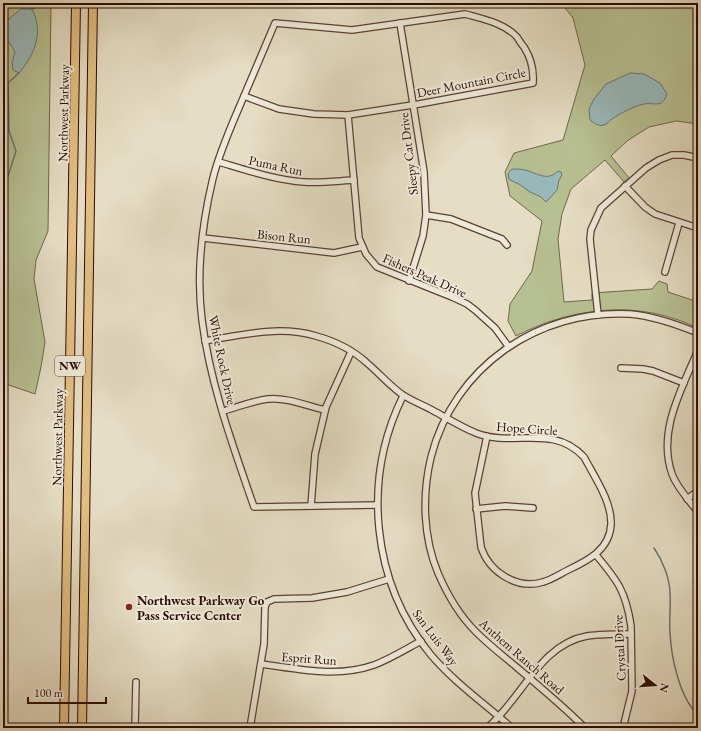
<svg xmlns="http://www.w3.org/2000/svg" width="701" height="731" viewBox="0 0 701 731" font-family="'EB Garamond',serif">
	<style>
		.green { fill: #b7c092; stroke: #71664a }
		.water { fill: #99babc; stroke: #6d7471 }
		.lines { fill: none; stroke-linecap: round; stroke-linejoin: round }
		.stream { stroke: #6d7471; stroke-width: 1.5 }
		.minor-casing { stroke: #5a4032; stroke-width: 8 }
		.highway-casing { stroke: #2b0b01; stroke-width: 10 }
		.minor { stroke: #eee9d9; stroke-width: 5.5 }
		.highway { stroke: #e2be82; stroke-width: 8 }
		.poi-dot { fill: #8f2418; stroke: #eee9d9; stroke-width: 1.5 }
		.labels { text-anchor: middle; stroke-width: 4; stroke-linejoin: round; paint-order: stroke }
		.shield { fill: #eee9d9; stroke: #664e42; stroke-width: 1 }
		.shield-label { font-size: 12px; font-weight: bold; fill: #2b0b01 }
		.street-label { font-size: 13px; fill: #2b0b01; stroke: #eee9d9 }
		.poi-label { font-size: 13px; font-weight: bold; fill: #2b0b01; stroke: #eee9d9; text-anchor: start }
	</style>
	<rect width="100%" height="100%" fill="#e5ddc4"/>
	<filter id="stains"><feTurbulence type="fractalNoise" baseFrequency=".005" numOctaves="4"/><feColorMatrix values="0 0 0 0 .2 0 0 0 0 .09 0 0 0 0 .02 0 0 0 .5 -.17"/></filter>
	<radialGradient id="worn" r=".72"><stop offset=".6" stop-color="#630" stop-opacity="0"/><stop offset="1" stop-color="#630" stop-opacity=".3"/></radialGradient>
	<!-- green -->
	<g class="green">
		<path d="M3,3H51L48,231L36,260L34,279L45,342L41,367L35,394L3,383Z"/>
		<path d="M561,3H698V124L676,121L649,127L627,141L611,156L629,178L624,182L605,160L571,189L562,214L558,239L564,302L592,300V293L652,289L659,281L667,284L668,292L698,302V328C690,325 683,321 675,319C623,301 564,311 516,336L508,321L510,304L532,271L542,221L510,196L505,172L514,153L563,140L585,65L573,18Z"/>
	</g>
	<!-- water -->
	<g class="water">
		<path d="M21,9H32C44,32 35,54 19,73L13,70L12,62L15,52L9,42L3,40V24Z"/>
		<path d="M630,73L644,74L660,83L667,94C662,109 655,102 644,104C632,107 621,113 612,119C609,121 607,124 604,125C599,127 594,123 590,120L589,109L594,99L606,84Z"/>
		<path d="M512,169C516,169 521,169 525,170C537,173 548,182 558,171L561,172L562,175L559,180L557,190L546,202L541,197L530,192L519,184L512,181L509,179L508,174L510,171Z"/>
	</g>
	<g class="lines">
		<!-- stream -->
		<g class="stream">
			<path d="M32,10L39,3"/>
			<path d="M3,185L8,176L16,151L9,131L8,83L19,73"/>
			<path d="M654,548C663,561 670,579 670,594C671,607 669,619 670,632C671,656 679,697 698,715"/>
		</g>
		<defs>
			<g id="minor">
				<path d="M465,14C483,19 504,23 517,37C519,40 521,44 524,47C531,58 534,69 533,83L419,104L348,115L314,114L279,109L244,96L275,23L352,30Z"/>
				<path d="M400,23L424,172L426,215L423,236L409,281"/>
				<path d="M244,96C233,122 220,150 213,178C202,224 196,273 202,320C210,384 233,446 254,507L377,505"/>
				<path d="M348,115L359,238L366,254L377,267L452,297L467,304L475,310L495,328L508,346"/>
				<path d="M219,162C246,170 275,180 304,182C321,183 337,181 354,180"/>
				<path d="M625,186L645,207L655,214L698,228"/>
				<path d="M426,215L451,219L502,239L507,245"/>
				<path d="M203,238L334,253L362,247"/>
				<path d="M665,272L679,223"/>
				<path d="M598,315L590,239L591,230L601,208L646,168L659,160L672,155H684L698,158"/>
				<path d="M205,341C242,335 279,325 316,336C334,341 353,350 367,363C379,373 390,386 403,395C412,401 423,405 432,410C447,418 461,427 476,433C514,448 552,423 584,457C594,476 612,502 611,524C610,550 587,561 568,570C560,574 551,580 543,582C517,590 489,572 481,547L475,493L487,436"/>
				<path d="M698,350C682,389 657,431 672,474C677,488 689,500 698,512"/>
				<path d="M621,368L643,369L653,371L684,383"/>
				<path d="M403,396C362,479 371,582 431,655C455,683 485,704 512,728"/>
				<path d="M223,411C238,407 252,401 268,399C286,397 307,406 325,410"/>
				<path d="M687,499L698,491"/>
				<path d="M311,506L315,454L326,407L351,352"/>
				<path d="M476,509L505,506L533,508"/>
				<path d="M596,555C618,581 626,592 631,626L632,691L624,724"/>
				<path d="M261,664C299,669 337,678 374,665C390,659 406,649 421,641"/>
				<path d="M135,728L136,682"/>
				<path d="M250,728L264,644L265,607L267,602L274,599L312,598L347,592L389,579"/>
				<path d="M487,728C521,700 540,644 587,636C601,634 616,634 631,634"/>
				<path d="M585,728C563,706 539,686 514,665C502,655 488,644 476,632C460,616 447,594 438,573C423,537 422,495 431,457C454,367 538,309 630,314C654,316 676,324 698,333"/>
			</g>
			<g id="highway">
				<path d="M64,728L76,3"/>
				<path d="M82,728L93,3"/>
			</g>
		</defs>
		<!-- minor casing -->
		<use href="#minor" class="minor-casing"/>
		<!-- highway casing -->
		<use href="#highway" class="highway-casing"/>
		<!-- minor -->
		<use href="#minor" class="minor"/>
		<!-- highway -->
		<use href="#highway" class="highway"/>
	</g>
	<!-- markers -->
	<circle class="poi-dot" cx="129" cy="607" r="4"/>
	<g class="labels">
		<!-- shield labels -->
		<rect class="shield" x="55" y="356" width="30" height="20" rx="3"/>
		<g class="shield-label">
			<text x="70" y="370">NW</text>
		</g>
		<!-- street labels -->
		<g class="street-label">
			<text transform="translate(471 82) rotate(-11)" y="5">Deer Mountain Circle</text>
			<text transform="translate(63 113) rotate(-89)" y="5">Northwest Parkway</text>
			<text transform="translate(408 154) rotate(-97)" y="5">Sleepy Cat Drive</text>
			<text transform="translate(276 165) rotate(12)" y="5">Puma Run</text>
			<text transform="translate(284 236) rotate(6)" y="5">Bison Run</text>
			<text transform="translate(425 275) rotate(24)" y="5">Fishers Peak Drive</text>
			<text transform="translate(223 360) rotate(78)" y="5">White Rock Drive</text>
			<text transform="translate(527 428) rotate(4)" y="5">Hope Circle</text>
			<text transform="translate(57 437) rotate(-89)" y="5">Northwest Parkway</text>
			<text transform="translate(436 637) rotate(53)" y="5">San Luis Way</text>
			<text transform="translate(619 648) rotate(-93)" y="5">Crystal Drive</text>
			<text transform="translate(522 656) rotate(41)" y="5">Anthem Ranch Road</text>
			<text transform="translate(309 658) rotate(4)" y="5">Esprit Run</text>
		</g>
		<!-- poi labels -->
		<g class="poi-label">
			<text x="137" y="605">Northwest Parkway Go<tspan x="137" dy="15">Pass Service Center</tspan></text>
		</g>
	</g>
	<!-- margin -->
	<rect width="701" height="731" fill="none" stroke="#e5ddc4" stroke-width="16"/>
	<rect x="4" y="4" width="693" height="723" fill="none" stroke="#2b0b01" stroke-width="2"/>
	<rect x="8" y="8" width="685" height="715" fill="none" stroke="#2b0b01"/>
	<!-- north arrow -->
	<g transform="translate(655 685) rotate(107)" stroke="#eee9d9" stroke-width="3" paint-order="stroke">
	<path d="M0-3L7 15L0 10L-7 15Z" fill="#2b0b01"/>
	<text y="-6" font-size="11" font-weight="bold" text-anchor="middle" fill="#2b0b01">N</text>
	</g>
	<!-- scale -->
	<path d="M28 697v6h78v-6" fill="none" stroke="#2b0b01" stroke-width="2"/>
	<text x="34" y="697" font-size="12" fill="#2b0b01" stroke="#eee9d9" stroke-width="3" paint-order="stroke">100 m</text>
	<rect width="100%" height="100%" filter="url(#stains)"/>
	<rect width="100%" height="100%" fill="url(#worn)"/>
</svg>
